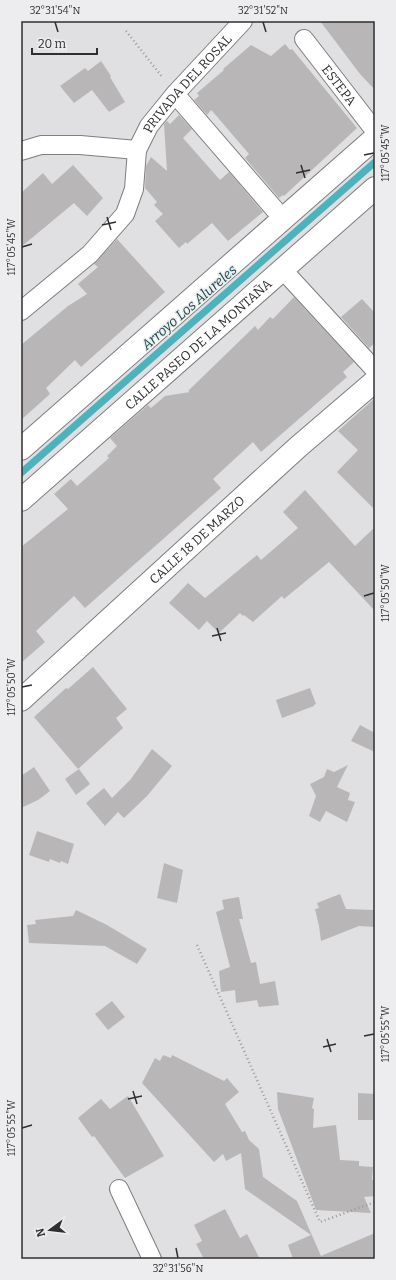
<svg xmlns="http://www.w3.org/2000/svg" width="396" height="1280" viewBox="0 0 396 1280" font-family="Bitter,serif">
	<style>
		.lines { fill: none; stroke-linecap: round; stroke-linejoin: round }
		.stream { stroke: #4cb3bd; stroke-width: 7 }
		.building { fill: #b9b6b7 }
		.minor-casing { stroke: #7e7e80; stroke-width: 20 }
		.secondary-casing { stroke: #7e7e80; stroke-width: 24 }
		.path { stroke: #99999b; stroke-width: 2.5; stroke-dasharray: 1 3; stroke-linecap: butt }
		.minor { stroke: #fff; stroke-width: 18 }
		.secondary { stroke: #fff; stroke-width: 22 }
		.ticks { fill: none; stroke: #2f2f30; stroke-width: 1.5 }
		.labels { text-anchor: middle; stroke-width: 3; stroke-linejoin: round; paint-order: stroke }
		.street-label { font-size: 13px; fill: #2f2f30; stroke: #ededef }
		.water-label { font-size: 14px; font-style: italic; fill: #1c4a4e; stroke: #ededef }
		.neatline { fill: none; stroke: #2f2f30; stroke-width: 1.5 }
		.ticks-label { font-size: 10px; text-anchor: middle; fill: #2f2f30 }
	</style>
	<rect width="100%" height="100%" fill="#e0e0e2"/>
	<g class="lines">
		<!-- stream -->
		<path class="stream" d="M21,473L375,162"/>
	</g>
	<!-- building -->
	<g class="building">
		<path d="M320,21H375V90L360,74Z"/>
		<path d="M285,44L290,50L292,49L357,128L284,196L283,195L279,198L245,158L249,154L213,112L211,110L207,115L194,100L199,96L197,93L224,70L223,69L251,45L271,56Z"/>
		<path d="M101,61L111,76L110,77L125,102L109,112L92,90L74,103L60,86L85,68L88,71Z"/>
		<path d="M179,115L192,129L183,138L220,180L229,172L263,212L228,241L212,223L187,244L186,242L179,248L155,221L163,214L154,205L157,202L145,188L146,166L151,157L167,171L164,124L167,121L170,124Z"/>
		<path d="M73,165L103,198L87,216L74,203L21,247V193L43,173L52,184Z"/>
		<path d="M117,239L165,292L81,367L75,360L46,388L50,394L21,420V345L68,306L87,294L78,284L98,267L94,264Z"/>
		<path d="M294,297L354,362L343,372L347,377L261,452L253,442L213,479L221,488L85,608L74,596L36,631L45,642L21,663V547L68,509L54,494L71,479L77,486L109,458L107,456L117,446L110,438L148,405L151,408L165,396L190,392L188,391L255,326L258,330L270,317L273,319Z"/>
		<path d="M362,299L375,313V343L369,348L341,317Z"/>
		<path d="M375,398V510L337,472L358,450L338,431Z"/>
		<path d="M305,490L355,546L375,527V611L329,562L284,599L282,596L253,622L244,615L243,616L240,613L219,633L207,621L199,630L169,603L188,583L205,598L257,555L261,560L298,528L283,512Z"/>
		<path d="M93,667L127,709L116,718L123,728L78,769L34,717L66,688L68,689Z"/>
		<path d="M310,688L316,704L314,705V706L282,718L276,700Z"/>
		<path d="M360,725L375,733V752L351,741Z"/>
		<path d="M152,749L172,766L147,796L124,818L118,812L105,826L86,803L104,788L112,798L131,779Z"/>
		<path d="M348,765L337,787L350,793L348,800L355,802L347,822L326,811L320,822L309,816L316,796L310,784L324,777L327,769L334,772Z"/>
		<path d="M34,767L50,791L38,800L21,808V776Z"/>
		<path d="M79,769L90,784L76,795L65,779Z"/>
		<path d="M37,831L74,844L68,864L61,861L60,863L50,859L49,862L29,855Z"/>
		<path d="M164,863L183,870L177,903L157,898Z"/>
		<path d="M340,894L346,909L375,910V927L359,926L321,941L319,926L315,909L319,908L317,903Z"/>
		<path d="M239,897L243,919H239L251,963L256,962L260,984L275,981L279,1005L259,1007L257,1000L236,1003L235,990L221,992L219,971L230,967L216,912L224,909L222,900Z"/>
		<path d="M76,910L107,925L147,949L137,964L105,946L29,943L27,925L36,924L35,920L73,916Z"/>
		<path d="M112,1001L125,1017L108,1030L95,1014Z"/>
		<path d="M163,1055L171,1058L172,1055L224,1081L227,1078L239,1092L225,1104L242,1132L245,1131L249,1140L259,1149L263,1177L297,1201L321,1256L375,1233V1259H293L288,1245L311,1235L245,1189L241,1153L226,1161L223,1154L214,1162L142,1083L155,1058L160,1061Z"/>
		<path d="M277,1092L314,1098L312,1108L314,1109L313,1128L336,1125L340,1160L359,1161V1166L373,1167L372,1180H375V1196L364,1197L371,1213L316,1210L278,1109Z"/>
		<path d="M358,1093L375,1094V1120H358Z"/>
		<path d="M128,1096L164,1156L125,1178L94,1136L92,1137L78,1118L101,1099L110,1109Z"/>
		<path d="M225,1209L240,1238L247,1234L260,1259H204L196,1244L202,1241L194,1225Z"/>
	</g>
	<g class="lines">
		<defs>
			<g id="minor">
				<path id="s1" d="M304,39L375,131"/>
				<path d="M175,94L283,219"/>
				<path d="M21,151L41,145H80L137,150"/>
				<path d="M282,269L375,370"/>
				<path id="s2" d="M21,311L90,254L125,214L134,189L137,150L149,126L175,94L243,21"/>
				<path d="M119,1189L152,1259"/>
			</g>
			<g id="secondary">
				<path d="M21,449L375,138"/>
				<path id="s3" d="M21,500L375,188"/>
				<path id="s4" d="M21,700L298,447L375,381"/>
			</g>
		</defs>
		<!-- minor casing -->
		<use href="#minor" class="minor-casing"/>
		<!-- secondary casing -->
		<use href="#secondary" class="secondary-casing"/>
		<!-- path -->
		<g class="path">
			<path d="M126,31L163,78"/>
			<path d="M197,945L320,1222L375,1202"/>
		</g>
		<!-- minor -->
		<use href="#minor" class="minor"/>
		<!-- secondary -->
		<use href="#secondary" class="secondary"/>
	</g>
	<!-- ticks -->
	<path class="ticks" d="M55,22L58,32M263,22L266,32M364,155L374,153M301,165L305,178M296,173L310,170M107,217L111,230M102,225L116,222M22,247L32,244M364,596L374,593M217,628L221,641M212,636L226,633M22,687L32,685M364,1036L374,1034M327,1039L331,1052M323,1047L336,1044M133,1091L137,1104M128,1099L142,1096M22,1128L32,1125M176,1248L178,1258"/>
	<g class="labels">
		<!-- street labels -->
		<g class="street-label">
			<text dy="5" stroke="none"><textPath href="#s2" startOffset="292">PRIVADA DEL ROSAL</textPath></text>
			<text dy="5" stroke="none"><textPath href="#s1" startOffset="58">ESTEPA</textPath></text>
			<text dy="5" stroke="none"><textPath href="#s3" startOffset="236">CALLE PASEO DE LA MONTAÑA</textPath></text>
			<text dy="5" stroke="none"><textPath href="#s4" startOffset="238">CALLE 18 DE MARZO</textPath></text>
		</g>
		<!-- water labels -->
		<g class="water-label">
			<text transform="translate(189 307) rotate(-41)" y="5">Arroyo Los Alureles</text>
		</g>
	</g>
	<!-- border -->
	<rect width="396" height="1280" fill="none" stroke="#ededef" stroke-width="44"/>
	<!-- north arrow -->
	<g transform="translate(50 1230) rotate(255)" stroke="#ededef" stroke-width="3" paint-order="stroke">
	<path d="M0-3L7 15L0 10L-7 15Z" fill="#2f2f30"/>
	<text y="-6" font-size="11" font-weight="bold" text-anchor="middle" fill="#2f2f30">N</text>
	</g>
	<!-- scale -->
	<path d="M32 48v6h65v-6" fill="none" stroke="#2f2f30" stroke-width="2"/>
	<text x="38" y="48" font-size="12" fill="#2f2f30" stroke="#ededef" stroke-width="3" paint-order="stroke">20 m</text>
	<rect x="22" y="22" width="352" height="1236" class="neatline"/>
	<g class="ticks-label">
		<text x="55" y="14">32°31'54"N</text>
		<text x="263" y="14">32°31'52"N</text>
		<text transform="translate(385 153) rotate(-90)" y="4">117°05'45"W</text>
		<text transform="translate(11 247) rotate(-90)" y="4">117°05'45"W</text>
		<text transform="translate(385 593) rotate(-90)" y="4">117°05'50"W</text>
		<text transform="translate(11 687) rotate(-90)" y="4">117°05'50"W</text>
		<text transform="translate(385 1034) rotate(-90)" y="4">117°05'55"W</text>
		<text transform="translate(11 1128) rotate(-90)" y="4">117°05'55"W</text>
		<text x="178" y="1272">32°31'56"N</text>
	</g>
</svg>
